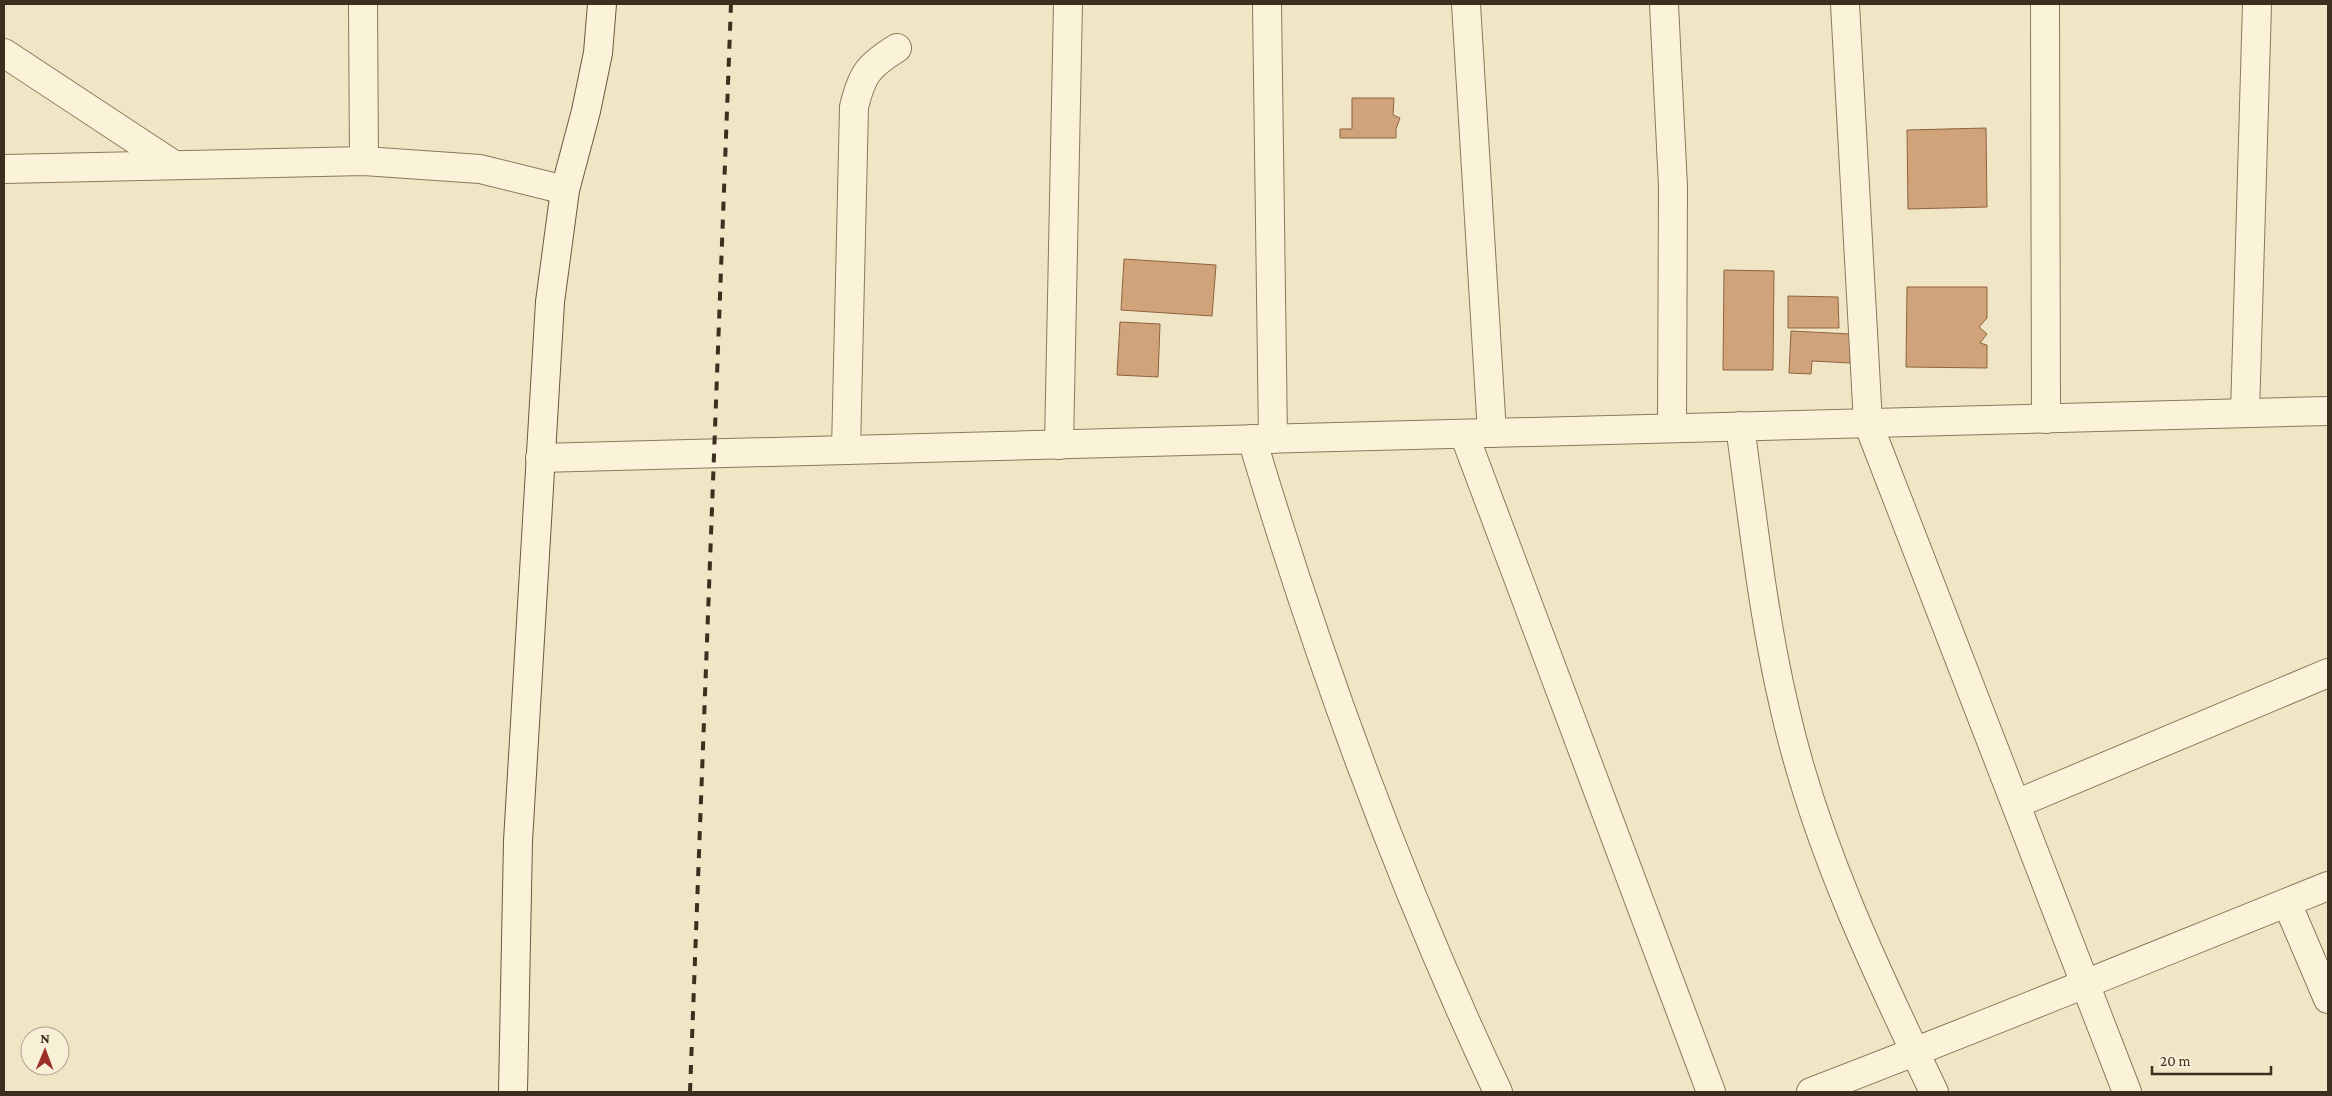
<svg xmlns="http://www.w3.org/2000/svg" width="2332" height="1096" viewBox="0 0 2332 1096" font-family="'Crimson Pro',serif">
	<style>
		.building { fill: #d0a37a; stroke: #8d633f }
		.lines { fill: none; stroke-linecap: round; stroke-linejoin: round }
		.street-casing { stroke: #8c785a; stroke-width: 30 }
		.secondary-casing { stroke: #6e593e; stroke-width: 30 }
		.street { stroke: #faf3da; stroke-width: 28 }
		.secondary { stroke: #faf3da; stroke-width: 28 }
		.rail { stroke: #3c2f1f; stroke-width: 4; stroke-dasharray: 9 9; stroke-linecap: butt }
	</style>
	<rect width="100%" height="100%" fill="#f0e6c6"/>
	<!-- building -->
	<g class="building">
		<path d="M1352,98H1394L1393,115L1400,118L1396,129V138H1340V129H1352Z"/>
		<path d="M1986,128L1987,207L1908,209L1907,130Z"/>
		<path d="M1124,259L1216,265L1212,316L1121,310Z"/>
		<path d="M1724,270L1774,271L1773,370H1723Z"/>
		<path d="M1907,287H1987V318L1979,327L1987,334L1980,343L1987,345V368L1906,367Z"/>
		<path d="M1788,296L1838,297L1839,328H1788Z"/>
		<path d="M1120,322L1160,324L1158,377L1117,375Z"/>
		<path d="M1791,331L1851,334L1850,363L1812,361L1811,374L1789,373Z"/>
	</g>
	<g class="lines">
		<defs>
			<g id="street">
				<path d="M363,4L364,161"/>
				<path d="M1267,4L1273,439"/>
				<path d="M1466,4L1492,433"/>
				<path d="M1664,4L1673,187L1672,428"/>
				<path d="M1845,4L1868,423L2127,1092"/>
				<path d="M2045,4L2046,419"/>
				<path d="M4,53L174,165"/>
				<path d="M4,169L364,161L480,169L565,190"/>
				<path d="M2245,413L2257,4"/>
				<path d="M1740,426C1753,520 1763,618 1785,710C1815,843 1875,969 1934,1092"/>
				<path d="M1464,434L1711,1092"/>
				<path d="M1252,439C1319,662 1399,882 1498,1092"/>
				<path d="M1059,445L1068,4"/>
				<path d="M846,450L854,107C862,74 868,66 897,48"/>
				<path d="M540,458L2328,411"/>
				<path d="M2016,804L2328,673"/>
				<path d="M2287,903L2328,999"/>
				<path d="M1811,1092C1984,1026 2156,955 2328,886"/>
			</g>
			<path id="secondary" d="M513,1092L518,841L550,302L565,190L586,111L598,53L602,4"/>
		</defs>
		<!-- street casing -->
		<use href="#street" class="street-casing"/>
		<!-- secondary casing -->
		<use href="#secondary" class="secondary-casing"/>
		<!-- street -->
		<use href="#street" class="street"/>
		<!-- secondary -->
		<use href="#secondary" class="secondary"/>
		<!-- rail -->
		<path class="rail" d="M690,1092L731,4"/>
	</g>
	<!-- border -->
	<rect width="2332" height="1096" fill="none" stroke="#3c2f1f" stroke-width="10"/>
	<!-- north arrow -->
	<g transform="translate(45 1051) rotate(1)"><circle r="24" fill="#f7f0d6" stroke="#aca38d"/>
	<path d="M0-4L9 19L0 12L-9 19Z" fill="#9e2f28"/>
	<text y="-8" font-size="14" font-weight="bold" text-anchor="middle" fill="#3c2f1f">N</text>
	</g>
	<!-- scale -->
	<path d="M2152 1066v8h119v-8" fill="none" stroke="#3c2f1f" stroke-width="2.5"/>
	<text x="2160" y="1066" font-size="15" fill="#3c2f1f" stroke="#f7f0d6" stroke-width="4" paint-order="stroke">20 m</text>
</svg>
